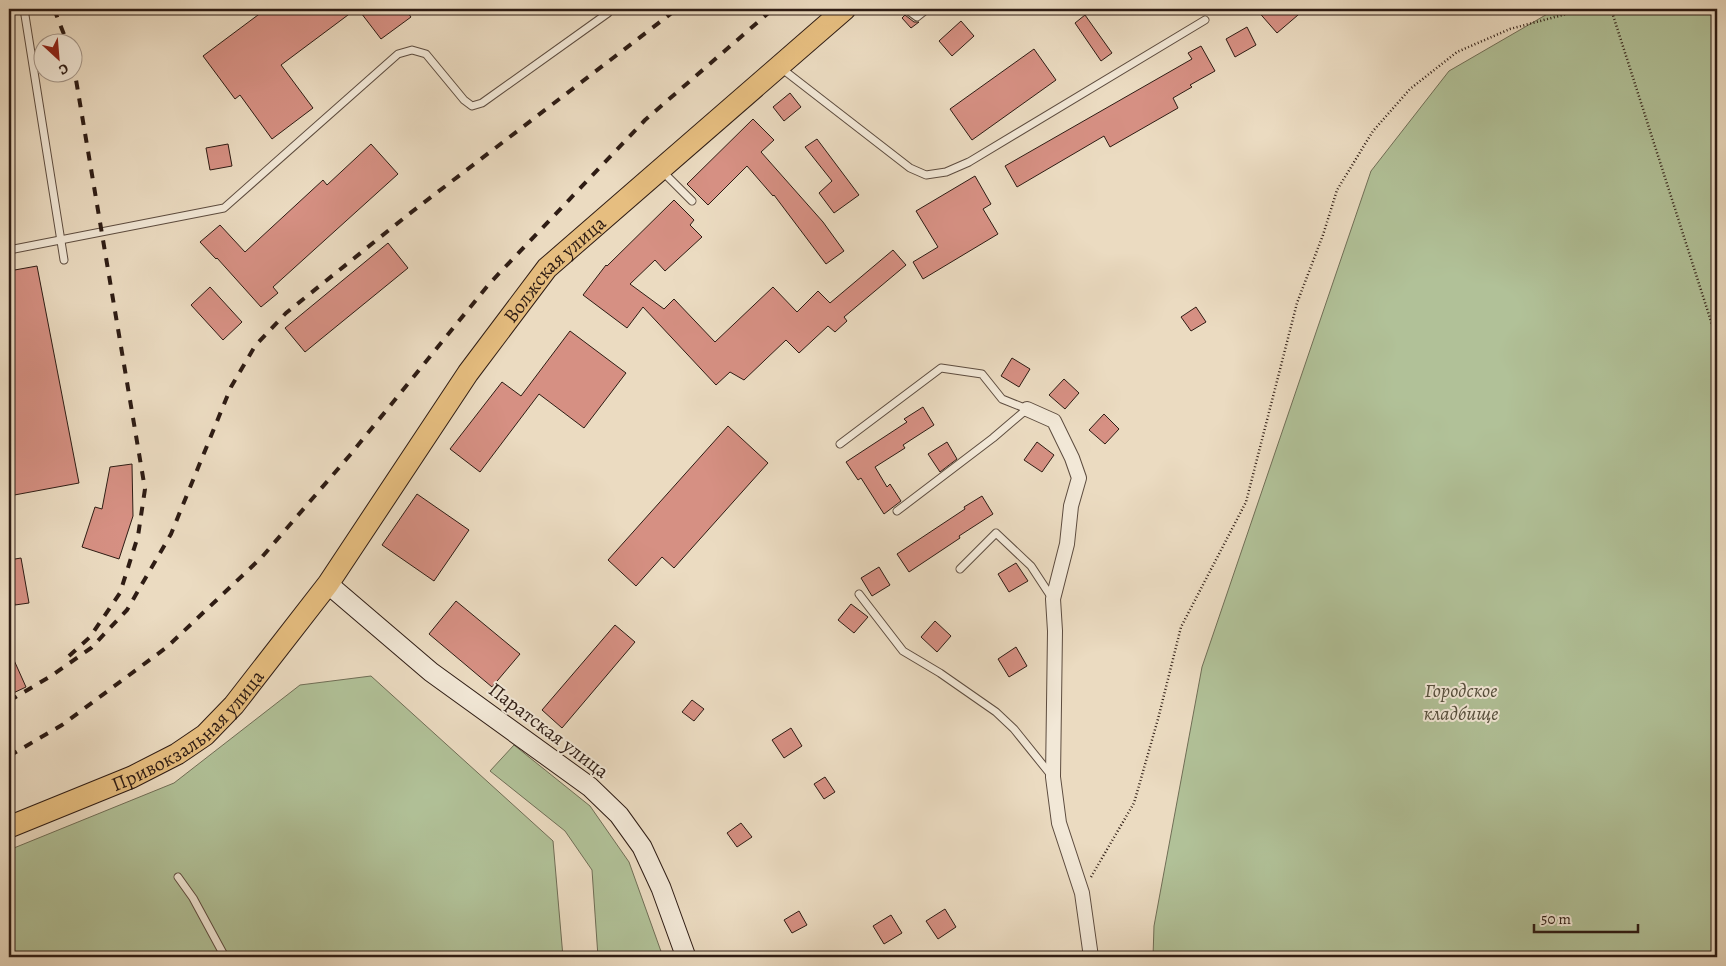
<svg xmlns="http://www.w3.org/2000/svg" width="1726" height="966" viewBox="0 0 1726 966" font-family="Alegreya,serif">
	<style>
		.green { fill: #b1c198; stroke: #706e56 }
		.building { fill: #d69083; stroke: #2e1c14 }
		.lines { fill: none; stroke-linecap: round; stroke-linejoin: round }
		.service-casing { stroke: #5d4c3f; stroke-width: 9 }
		.minor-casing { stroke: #5d4c3f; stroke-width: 16 }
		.secondary-casing { stroke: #2e1c14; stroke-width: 21 }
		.primary-casing { stroke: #2e1c14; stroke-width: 23 }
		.path { stroke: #2e1c14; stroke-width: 2.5; stroke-dasharray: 1 2.5; stroke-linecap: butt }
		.service { stroke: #f2e8d7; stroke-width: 7 }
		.minor { stroke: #f2e8d7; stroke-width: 14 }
		.secondary { stroke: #f2e8d7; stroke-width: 19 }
		.primary { stroke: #e6be80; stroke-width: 21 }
		.rail { stroke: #2e1c14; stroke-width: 4; stroke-dasharray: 9 9; stroke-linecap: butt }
		.labels { text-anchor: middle; stroke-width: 4; stroke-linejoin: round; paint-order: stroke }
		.street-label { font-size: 20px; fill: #2e1c14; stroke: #f2e8d7 }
		.park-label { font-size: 20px; font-style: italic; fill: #554e3c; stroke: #f2e8d7 }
	</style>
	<rect width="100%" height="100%" fill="#ebdbc1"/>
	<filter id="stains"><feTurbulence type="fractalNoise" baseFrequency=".004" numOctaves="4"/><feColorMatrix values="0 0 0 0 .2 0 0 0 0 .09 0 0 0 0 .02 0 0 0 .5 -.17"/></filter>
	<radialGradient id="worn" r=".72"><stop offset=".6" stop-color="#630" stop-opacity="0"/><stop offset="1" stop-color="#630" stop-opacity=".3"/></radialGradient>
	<!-- green -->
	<g class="green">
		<path d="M1556,9H1717V957H1153L1154,926L1202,667L1371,171L1449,71Z"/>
		<path d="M371,676L553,841L563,957H9V850L174,783L300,685Z"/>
		<path d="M514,745L590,806L629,862L663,957H598L592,870L565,831L490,771Z"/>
	</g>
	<!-- building -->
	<g class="building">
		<path d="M266,9H356L281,65L313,108L272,139L240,95L235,99L203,56Z"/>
		<path d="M358,9H405L411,17L381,39Z"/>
		<path d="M1256,9H1305L1277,33Z"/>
		<path d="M905,15L914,22H919L911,28L902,18Z"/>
		<path d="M1085,15L1112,53L1101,61L1075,23Z"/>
		<path d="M961,21L974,36L952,56L939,41Z"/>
		<path d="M1247,27L1256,45L1235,57L1226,39Z"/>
		<path d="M1201,46L1215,71L1190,85L1192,87L1173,98L1178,108L1110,147L1104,136L1017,187L1005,166L1192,59L1188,53Z"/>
		<path d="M1034,49L1056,80L972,140L950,109Z"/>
		<path d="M790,93L801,107L784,121L773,107Z"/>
		<path d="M753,119L774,140L761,152L823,222L844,251L826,264L774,195L773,196L747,166L708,205L687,184Z"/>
		<path d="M817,139L859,195L834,213L819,193L832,181L805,147Z"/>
		<path d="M228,144L232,166L210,170L206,148Z"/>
		<path d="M371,144L398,174L273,287L278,293L261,307L217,258L216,259L200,242L220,225L245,252L323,180L327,185Z"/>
		<path d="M975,176L991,204L983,209L998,234L923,279L913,262L938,247L916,211Z"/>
		<path d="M674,200L694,220L690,225L702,237L665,271L655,260L630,284L664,309L674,299L715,342L773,287L797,312L818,291L830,303L893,250L906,265L844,317L847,321L835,332L828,326L799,353L786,340L744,380L730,372L716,385L643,307L627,328L583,295L606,265L607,266Z"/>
		<path d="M388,243L408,268L305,352L285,328Z"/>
		<path d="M37,266L79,483L9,496V271Z"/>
		<path d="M210,287L242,322L223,340L191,305Z"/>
		<path d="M1196,307L1206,322L1191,331L1181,317Z"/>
		<path d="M570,331L626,373L584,428L539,394L480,472L450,449L502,382L521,396Z"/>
		<path d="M1012,358L1030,369L1019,387L1001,376Z"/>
		<path d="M1064,379L1079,393L1065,409L1049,395Z"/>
		<path d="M923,407L934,425L903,445L905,448L875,467L887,487L890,484L901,501L884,514L861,478L858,480L846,462L907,422L904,419Z"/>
		<path d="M1104,414L1119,429L1105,444L1089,430Z"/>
		<path d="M728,426L768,463L674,568L662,557L636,586L608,560Z"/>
		<path d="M947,442L957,459L940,472L928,454Z"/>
		<path d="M1037,442L1054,455L1042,472L1024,460Z"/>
		<path d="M132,464L133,516L119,559L82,547L95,507L102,509L110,467Z"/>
		<path d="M417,494L469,530L434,581L382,545Z"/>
		<path d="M982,496L993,514L959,536L960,538L909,572L897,554L965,509L964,507Z"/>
		<path d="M21,558L29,603L15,605L9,573V560Z"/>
		<path d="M1016,563L1028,581L1009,592L998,574Z"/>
		<path d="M879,567L890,585L872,596L861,578Z"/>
		<path d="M456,601L520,654L492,687L429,634Z"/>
		<path d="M851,604L868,617L854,633L838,620Z"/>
		<path d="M935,621L951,636L937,652L921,637Z"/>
		<path d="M615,625L635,642L562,728L542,710Z"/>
		<path d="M1016,647L1027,666L1009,677L998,659Z"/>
		<path d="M9,649L26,687L9,695Z"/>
		<path d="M692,700L704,709L694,721L682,712Z"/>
		<path d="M791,728L802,746L784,758L772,740Z"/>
		<path d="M825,777L835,792L824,799L814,784Z"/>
		<path d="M741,823L752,837L737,847L727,833Z"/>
		<path d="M945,909L956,927L938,939L926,921Z"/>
		<path d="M799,911L807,925L792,933L784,920Z"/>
		<path d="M891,915L902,933L884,944L873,926Z"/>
	</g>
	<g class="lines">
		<defs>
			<g id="service">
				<path d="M24,9L64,260"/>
				<path d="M906,9L917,17L927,9"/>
				<path d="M781,68L910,168L926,175L946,172L969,162L1205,20"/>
				<path d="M662,171L692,201"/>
				<path d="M9,250L224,208L398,54L412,50L426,54L464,100L472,106L482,103L608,13L610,9"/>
				<path d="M840,444L941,368L982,374L1002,399L1027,409L993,438L897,511"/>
				<path d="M960,569L996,533L1031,566L1052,598"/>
				<path d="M859,594L903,651L940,673L996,712L1014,729L1051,775"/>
				<path d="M178,877L193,898L225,957"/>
			</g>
			<path id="minor" d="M1027,409L1054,421L1072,458L1079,478L1071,506L1067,544L1053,599L1055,631L1053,777L1059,823L1082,893L1091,957"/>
			<path id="secondary" d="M328,584L431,672L590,787L619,815L642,847L661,888L686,957"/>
			<g id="primary">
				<path id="s1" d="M9,827L132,777L177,754L205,735L234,705L328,584L468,373L547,268L845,9"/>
			</g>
		</defs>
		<!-- service casing -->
		<use href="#service" class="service-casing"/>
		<!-- minor casing -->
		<use href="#minor" class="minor-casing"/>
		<!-- secondary casing -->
		<use href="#secondary" class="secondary-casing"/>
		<!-- primary casing -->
		<use href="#primary" class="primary-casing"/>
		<!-- path -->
		<g class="path">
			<path d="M1611,9L1717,340"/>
			<path d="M1091,877L1134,803L1158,719L1181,627L1246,502L1297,303L1323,235L1337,190L1373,131L1410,89L1457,52L1510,29L1585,9"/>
		</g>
		<!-- service -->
		<use href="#service" class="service"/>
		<!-- minor -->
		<use href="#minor" class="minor"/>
		<!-- secondary -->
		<use href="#secondary" class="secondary"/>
		<!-- primary -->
		<use href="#primary" class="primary"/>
		<!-- rail -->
		<g class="rail">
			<path d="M54,9L67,42"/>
			<path d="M69,656L90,637L120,593L138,536L145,489L72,56"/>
			<path d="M9,701L51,676L91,648L127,610L171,534L231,387L255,346L286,313L409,214L677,9"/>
			<path d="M9,756L62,725L167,647L262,557L350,455L489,284L645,120L773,9"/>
		</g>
	</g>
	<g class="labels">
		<!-- street labels -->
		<g class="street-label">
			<text dy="7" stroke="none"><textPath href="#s1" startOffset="801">Волжская улица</textPath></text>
			<text dy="7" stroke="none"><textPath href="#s1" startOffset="206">Привокзальная улица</textPath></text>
			<text transform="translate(549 730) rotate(37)" y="7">Паратская улица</text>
		</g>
		<!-- park labels -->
		<g class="park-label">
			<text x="1461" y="697">Городское<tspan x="1461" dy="23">кладбище</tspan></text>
		</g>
	</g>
	<!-- margin -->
	<rect width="1726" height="966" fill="none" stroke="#ebdbc1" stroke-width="30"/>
	<rect x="10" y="10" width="1706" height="946" fill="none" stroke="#2e1c14" stroke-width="2.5"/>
	<rect x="15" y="15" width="1696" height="936" fill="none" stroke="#2e1c14"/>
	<!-- north arrow -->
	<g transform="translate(58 58) rotate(154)"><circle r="24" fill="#f2e8d7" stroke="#a49689"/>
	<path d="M0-4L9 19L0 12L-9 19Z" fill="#8f2418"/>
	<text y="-8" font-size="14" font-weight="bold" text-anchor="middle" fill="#2e1c14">С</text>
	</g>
	<!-- scale -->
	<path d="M1534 924v8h104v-8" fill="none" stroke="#2e1c14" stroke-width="2.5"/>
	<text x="1541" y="924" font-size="15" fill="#2e1c14" stroke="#f2e8d7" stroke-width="4" paint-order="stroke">50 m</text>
	<rect width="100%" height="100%" filter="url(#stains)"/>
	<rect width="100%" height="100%" fill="url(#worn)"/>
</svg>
